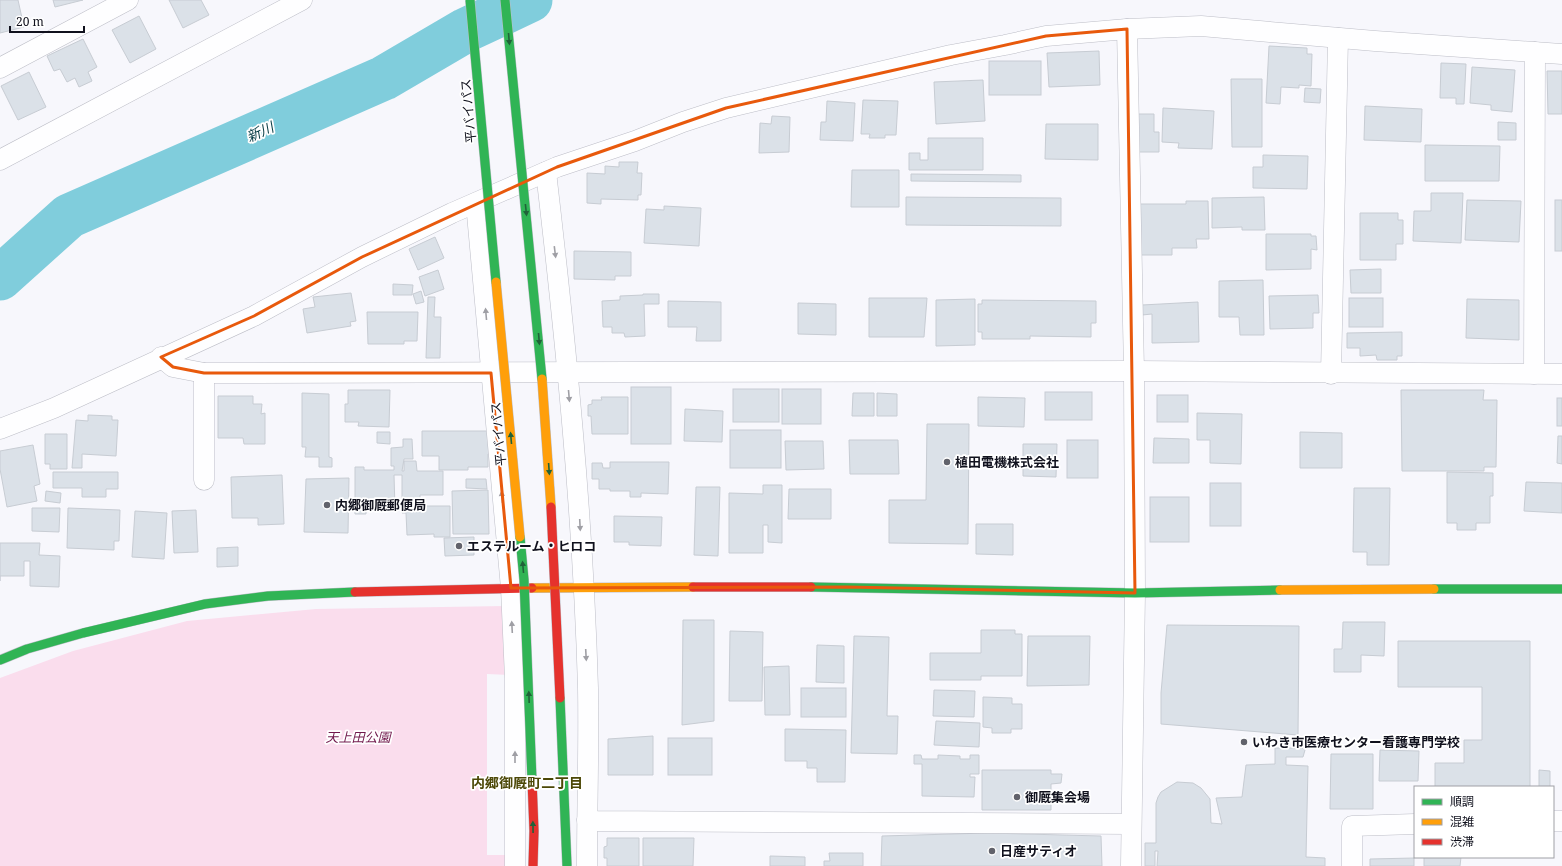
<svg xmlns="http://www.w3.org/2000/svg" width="1562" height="866" viewBox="0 0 1562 866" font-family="'Noto Serif','Noto Sans JP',serif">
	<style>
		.green { fill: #fadded }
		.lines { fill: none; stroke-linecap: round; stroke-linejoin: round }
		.river { stroke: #80cddc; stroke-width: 45 }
		.building { fill: #dbe1e8; stroke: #c7ccd3 }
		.street-casing { stroke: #bdbec7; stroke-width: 21 }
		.fast-casing { stroke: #bdbec7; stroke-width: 10 }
		.slow-casing { stroke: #bdbec7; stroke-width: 10 }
		.jam-casing { stroke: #bdbec7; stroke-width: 10 }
		.street { stroke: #fefeff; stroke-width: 20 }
		.fast { stroke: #30b455; stroke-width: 9 }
		.slow { stroke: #ff9f0a; stroke-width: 9 }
		.jam { stroke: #e5322d; stroke-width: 9 }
		.fast-bridge-casing { stroke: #bdbec7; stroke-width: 10; stroke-linecap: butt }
		.slow-bridge-casing { stroke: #bdbec7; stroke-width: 10; stroke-linecap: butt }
		.jam-bridge-casing { stroke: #bdbec7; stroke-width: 10; stroke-linecap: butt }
		.fast-bridge { stroke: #30b455; stroke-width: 9 }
		.slow-bridge { stroke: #ff9f0a; stroke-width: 9 }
		.jam-bridge { stroke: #e5322d; stroke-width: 9 }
		.oneway { fill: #206239 }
		.oneway2 { fill: #9f9fa5 }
		.marked { fill: none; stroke: #e8590c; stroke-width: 3; stroke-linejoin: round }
		.poi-dot { fill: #61626b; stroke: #fff; stroke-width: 1.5 }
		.labels { text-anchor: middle; stroke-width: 3.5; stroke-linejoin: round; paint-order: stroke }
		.street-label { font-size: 13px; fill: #10111d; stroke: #fff }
		.poi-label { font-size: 13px; font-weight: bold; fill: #10111d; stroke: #fff; text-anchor: start }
		.park-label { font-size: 13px; font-style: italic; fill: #71194d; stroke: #fff }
		.water-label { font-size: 14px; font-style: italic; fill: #073c44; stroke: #fff }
		.neighbourhood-label { font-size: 14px; font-weight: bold; fill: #4c4807; stroke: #fff }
	</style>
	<rect width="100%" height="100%" fill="#f7f7fc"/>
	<!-- green -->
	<path class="green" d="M505,606L510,675L487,674V855H509V866H0V678L73,651L187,621L316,609Z"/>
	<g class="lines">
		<!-- river -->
		<path class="river" d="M0,278L69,216L384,78L466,30L530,0"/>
	</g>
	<!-- building -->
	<g class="building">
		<path d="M0,0H18L24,27L0,33Z"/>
		<path d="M53,0H83L55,7Z"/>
		<path d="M169,0H201L209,15L183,28Z"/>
		<path d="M139,16L156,49L130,63L112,30Z"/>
		<path d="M83,39L97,67L88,72L92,81L79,87L75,78L67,82L60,69L54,71L47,56Z"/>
		<path d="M1269,46L1307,48V54H1312L1311,86L1299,85V88L1281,87L1280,104L1266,103Z"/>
		<path d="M1099,51L1100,85L1049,87L1047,53Z"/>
		<rect x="989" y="61" width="52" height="34"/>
		<path d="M1441,63L1466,64L1464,104H1456V98H1440Z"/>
		<path d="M1472,67L1515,70L1512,112L1491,110V105L1470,103Z"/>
		<path d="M1547,71H1562V114H1548Z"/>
		<path d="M29,72L46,107L18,120L1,86Z"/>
		<path d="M1231,79H1262V147H1232Z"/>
		<path d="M983,80L985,121L936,124L934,82Z"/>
		<path d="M1305,88L1321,89L1320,103L1304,102Z"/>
		<path d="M863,100L898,101L896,135H885V138H869L870,134H861Z"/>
		<path d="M827,101L855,103L853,141L820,140L821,122H826Z"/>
		<path d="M1365,106L1422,109L1421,142L1364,140Z"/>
		<path d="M1163,108L1214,111L1212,149L1178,148L1179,143L1162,142Z"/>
		<path d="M1137,114H1154V132H1159V152H1137Z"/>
		<path d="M772,116L790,117L789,152L759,153L760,123L771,124Z"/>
		<path d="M1498,122L1516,123V140H1498Z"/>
		<path d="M1046,124H1098V160L1045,159Z"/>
		<path d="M928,138H983V170H909V153H920V160H928Z"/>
		<path d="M1425,145L1500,146L1499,181H1425Z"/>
		<path d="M1263,155L1308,156L1307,189L1253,188V167H1263Z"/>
		<path d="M619,162H638L637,173H642L641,195H638V200L601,199V204L587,203V173L605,174V166L619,167Z"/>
		<path d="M852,170H899V207H851Z"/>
		<path d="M911,174L1021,175V182L911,181Z"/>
		<path d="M1431,193H1463L1461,243L1413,241L1414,211H1431Z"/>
		<path d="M906,197L1061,198V226L906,225Z"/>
		<path d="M1264,197L1265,230H1242V227L1212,228V198Z"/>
		<path d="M1467,200L1521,201L1519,242L1465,240Z"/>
		<rect x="1555" y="200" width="7" height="51"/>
		<path d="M1186,201H1208L1209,239H1196L1197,248H1172V255H1136V204H1186Z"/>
		<path d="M664,206L701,208L699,246L644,243L646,209L664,210Z"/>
		<path d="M1360,213H1398V220H1403V244H1396V260H1360Z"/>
		<path d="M1266,234H1311V236H1316L1317,250L1311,249V269L1266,270Z"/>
		<path d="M435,237L444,258L418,270L409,249Z"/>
		<path d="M574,251L631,252V276H615V280L574,279Z"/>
		<path d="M1381,269V293H1351L1350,270Z"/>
		<path d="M438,270L444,289L425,296L419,277Z"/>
		<path d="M1263,280L1264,335H1240L1239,317H1219V281Z"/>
		<path d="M393,284L413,285L412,295H393Z"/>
		<path d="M421,291L424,302L416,304L413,294Z"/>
		<path d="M351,293L356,321L350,322L351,326L307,333L303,309L315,307L313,297Z"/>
		<path d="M643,294H659V304H644L645,336L625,337L624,333H612V327H603L602,301L620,300V296L643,295Z"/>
		<path d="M1318,295L1319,313H1313V328L1270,329L1269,296Z"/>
		<path d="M428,297H435L434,317H441L440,358H426Z"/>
		<path d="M869,298H927L924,337H869Z"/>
		<rect x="1349" y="298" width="34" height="29"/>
		<path d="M975,299V345L936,346V300Z"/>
		<path d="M1467,299L1519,300V340L1466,338Z"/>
		<path d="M982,300L1096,301V323H1091V337L1030,336V339H982V332H978V304H982Z"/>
		<path d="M668,301L721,302V341H696L697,327H668Z"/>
		<path d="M1198,302L1199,342L1152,343V314L1142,315V305Z"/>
		<path d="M798,303L836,304V335L798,334Z"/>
		<path d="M367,312H418L417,341H404V344H368Z"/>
		<path d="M1402,332V356H1397V360H1377L1376,355L1360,356V348H1347V333Z"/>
		<rect x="631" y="387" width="40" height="57"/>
		<rect x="733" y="389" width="46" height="33"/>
		<rect x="782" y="389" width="39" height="35"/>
		<path d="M348,390H390L389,427L358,426L359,422H345V404H348Z"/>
		<path d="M1401,390H1484L1483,400H1497L1496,467H1484V471H1402Z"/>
		<rect x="1045" y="392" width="47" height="28"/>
		<path d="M302,393L329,394V457L332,458V467H319V457H305L306,447H302Z"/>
		<path d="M853,393H874V416H852Z"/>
		<path d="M877,393L897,394V416H877Z"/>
		<rect x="1157" y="395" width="31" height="27"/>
		<path d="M218,396H253V404H262L261,414L265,413V444H244L243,438H218Z"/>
		<path d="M601,397H628V434H592L591,416H588V405L592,404V400H602Z"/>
		<path d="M978,397L1025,398L1024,427L978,426Z"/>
		<rect x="1557" y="398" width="5" height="28"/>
		<path d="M685,409L723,411L722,442L684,441Z"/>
		<path d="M1197,413L1242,414L1241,464L1210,463V440H1197Z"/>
		<path d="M88,415L112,416V420H118L116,456L82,454V468H72L76,420L88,421Z"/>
		<path d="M927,424H969L968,544L889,543V500H926Z"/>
		<rect x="730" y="430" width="51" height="38"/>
		<path d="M422,431H490V454H488V467H468V470H439V456H422Z"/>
		<path d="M377,432H390V444L377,443Z"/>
		<path d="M1300,432L1342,433V468H1300Z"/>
		<path d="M45,434H67V469H50V464H45Z"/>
		<path d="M1558,436H1562V464L1557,463Z"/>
		<path d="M1154,438L1189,439V463H1153Z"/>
		<path d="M403,439H412L413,459H404L402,471H404V461H416L417,471H443V495H420V506H450V537H434V534L407,535L406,513H402V475H394L395,509L366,510V514H355V467H364V470H394V466H391V448L403,447Z"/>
		<path d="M849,440H898L899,474H850Z"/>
		<rect x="1067" y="440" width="31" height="38"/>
		<path d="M785,441H823L824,469L786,470Z"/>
		<path d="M1023,444H1057L1056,477L1023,476Z"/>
		<path d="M33,445L40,484L34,486L37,501L7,507L0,469V451Z"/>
		<path d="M610,462H669L668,494L641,493V497H630V491H610V489H599V479H592V463H602L603,468H610Z"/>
		<path d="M53,472H118V489H106V497H82V488H53Z"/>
		<path d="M1447,472L1493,473V496H1490V523H1476V530H1457V523H1447Z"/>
		<path d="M282,475L284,524L258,525V518H232L231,477Z"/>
		<path d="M349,478L348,533L304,532L306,479Z"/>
		<path d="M466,479H486L487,489L466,488Z"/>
		<path d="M1526,482L1562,483V513L1524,511Z"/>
		<rect x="1210" y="483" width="31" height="43"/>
		<path d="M763,485H782V543L768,542V525H763V553H729V493L763,494Z"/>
		<path d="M696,487H720L718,556L694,555Z"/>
		<path d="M1354,488H1390L1389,565H1367V552H1353Z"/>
		<path d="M789,489H831V519H788Z"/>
		<path d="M488,490L489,534H453L452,491Z"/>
		<path d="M46,491L61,493L60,503L45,501Z"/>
		<rect x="1150" y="497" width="39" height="45"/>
		<path d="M32,508H60L59,532L32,531Z"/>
		<path d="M68,508L120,510L119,541H114V550L67,548Z"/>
		<path d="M196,510L198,552L174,553L172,511Z"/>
		<path d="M135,511L167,513L164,559L132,557Z"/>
		<path d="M614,516L662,517L661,546L629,545V542H614Z"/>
		<path d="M976,524H1013V555L976,554Z"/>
		<path d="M474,537V555L445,556L444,538Z"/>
		<path d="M0,543H40L39,555L60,556L59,587L30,586V561H24V576H0V581Z"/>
		<path d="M238,547V566L217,567V548Z"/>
		<path d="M683,620H714V721L682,725Z"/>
		<path d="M1343,622H1385L1384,656L1361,655V672H1334V649H1342Z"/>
		<path d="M1167,625L1299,626L1298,735L1161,724V693Z"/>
		<path d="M981,630H1015V634H1022V676H981V680H930V653H981Z"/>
		<path d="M730,631L763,632L762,701H729Z"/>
		<path d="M854,636L889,637L887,716H898L897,754L851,753Z"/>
		<path d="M1028,636H1090L1089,685L1027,686Z"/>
		<path d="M1398,641H1530V787H1435V763H1464V740H1482V687H1398Z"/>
		<path d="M817,645L844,646V683L816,682Z"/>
		<path d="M789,666L790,715H765L764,667Z"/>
		<rect x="801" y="688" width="45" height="29"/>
		<path d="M934,690L975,691L974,717L933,716Z"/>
		<path d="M983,697L1012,698V704H1022V729H1011V733H992V728L983,727Z"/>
		<path d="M936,721L980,723L979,747L934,745Z"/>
		<path d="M785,729L846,730L845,782H817V768H807V761H785Z"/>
		<path d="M653,736V775H608V739Z"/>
		<rect x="668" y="738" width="44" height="37"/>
		<path d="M1275,748H1302L1305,750L1303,757H1286V765L1308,766L1306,857L1325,858V866H1157L1158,851H1155V866H1145V843H1156V803L1158,797L1161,792L1177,782L1193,783L1201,788L1210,799L1211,823L1222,824L1216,798L1242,797L1246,765L1275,764Z"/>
		<path d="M1380,750L1419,751L1418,781H1379Z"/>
		<path d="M1331,754H1373V809H1330Z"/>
		<path d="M914,755H921L922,759H938V755L960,756V759H970V755H979V774H970V777H975L974,797L922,796V764H914Z"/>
		<path d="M982,770H1051V774H1062L1061,783L1051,784V810H982Z"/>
		<path d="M1539,770L1550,771V787H1539Z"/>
		<path d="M987,833L1101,836L1102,866H881L882,836Z"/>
		<path d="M607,838H639V866H607V858H604V847L607,846Z"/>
		<path d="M643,838H694L693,866H643Z"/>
		<path d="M829,853H863V866H824V861H830Z"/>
		<path d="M770,856L805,857V866H770Z"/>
		<path d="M1424,857H1461L1460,866H1424Z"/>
		<path d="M1414,858V866H1370V859Z"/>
	</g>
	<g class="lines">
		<defs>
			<g id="street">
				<path d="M1127,29L1134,371L1135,593L1131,866"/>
				<path d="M0,68L128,0"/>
				<path d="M0,160L302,0"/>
				<path d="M546,172C566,343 583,515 588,688C589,747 587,807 587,866"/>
				<path d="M476,203L511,588L515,678V866"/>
				<path d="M161,357L173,367L204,373L1134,371L1562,374"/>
				<path d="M1331,374L1338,38"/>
				<path d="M1534,374L1535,52"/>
				<path d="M0,429L54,408L254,316L362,257L452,213L557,167L635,141L683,122L726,108L951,55L1005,45L1046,36L1127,29L1201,26L1375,41L1562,54"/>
				<path d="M204,480V373"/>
				<path d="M587,820L596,821L1131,824"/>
				<path d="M1553,821H1562"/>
				<path d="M1352,866V826L1415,824"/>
			</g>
			<g id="fast">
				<path d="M811,587L1135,593L1280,590"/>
				<path d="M1434,589H1562"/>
				<path d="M0,660L27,649L83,633L205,604L268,596L355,592"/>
			</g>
			<g id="slow">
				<path d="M532,588L693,587"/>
				<path d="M1280,590L1434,589"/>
			</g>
			<g id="jam">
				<path d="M693,587H811"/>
				<path d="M355,592L532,588"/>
			</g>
		</defs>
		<!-- street casing -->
		<use href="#street" class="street-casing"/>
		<!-- fast casing -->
		<use href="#fast" class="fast-casing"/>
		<!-- slow casing -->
		<use href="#slow" class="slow-casing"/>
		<!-- jam casing -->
		<use href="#jam" class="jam-casing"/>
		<!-- street -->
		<use href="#street" class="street"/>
		<!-- fast -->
		<use href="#fast" class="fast"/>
		<!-- slow -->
		<use href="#slow" class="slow"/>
		<!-- jam -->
		<use href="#jam" class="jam"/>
		<defs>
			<g id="fast-bridge">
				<path d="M470,0L496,282"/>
				<path d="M505,0L542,379"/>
				<path d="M520,537L524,580L532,780"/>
				<path d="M560,698L567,866"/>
			</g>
			<g id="slow-bridge">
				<path d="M496,282L520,537"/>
				<path d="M542,379L551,507"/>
			</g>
			<g id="jam-bridge">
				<path d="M551,507L560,698"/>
				<path d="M532,780L534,831L533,866"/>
			</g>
		</defs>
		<!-- fast-bridge casing -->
		<use href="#fast-bridge" class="fast-bridge-casing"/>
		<!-- slow-bridge casing -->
		<use href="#slow-bridge" class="slow-bridge-casing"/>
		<!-- jam-bridge casing -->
		<use href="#jam-bridge" class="jam-bridge-casing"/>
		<!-- fast-bridge -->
		<use href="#fast-bridge" class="fast-bridge"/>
		<!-- slow-bridge -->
		<use href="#slow-bridge" class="slow-bridge"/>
		<!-- jam-bridge -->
		<use href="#jam-bridge" class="jam-bridge"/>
	</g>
	<!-- one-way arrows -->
	<defs><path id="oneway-solid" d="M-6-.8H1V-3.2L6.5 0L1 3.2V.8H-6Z"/></defs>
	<g class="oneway">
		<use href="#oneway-solid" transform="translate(509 39) rotate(85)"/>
		<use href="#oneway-solid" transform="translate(526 210) rotate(84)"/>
		<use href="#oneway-solid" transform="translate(539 339) rotate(85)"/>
		<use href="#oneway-solid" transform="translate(511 438) rotate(-95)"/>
		<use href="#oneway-solid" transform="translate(549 469) rotate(86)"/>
		<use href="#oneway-solid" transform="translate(523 567) rotate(-95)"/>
		<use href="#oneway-solid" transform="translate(529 697) rotate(-92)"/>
		<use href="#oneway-solid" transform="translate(533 827) rotate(-91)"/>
	</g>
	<g class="oneway2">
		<use href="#oneway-solid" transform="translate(555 252) rotate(83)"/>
		<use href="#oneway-solid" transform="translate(486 314) rotate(-95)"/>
		<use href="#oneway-solid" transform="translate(569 396) rotate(85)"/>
		<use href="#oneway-solid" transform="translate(502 497) rotate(-95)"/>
		<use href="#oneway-solid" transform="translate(580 525) rotate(87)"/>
		<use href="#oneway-solid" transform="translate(512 627) rotate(-93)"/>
		<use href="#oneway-solid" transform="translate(586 655) rotate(87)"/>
		<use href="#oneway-solid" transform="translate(515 757) rotate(-90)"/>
	</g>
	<!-- marked area -->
	<path class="marked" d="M1127,29L1135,593L847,587L511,588L491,373H204L173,367L161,357L254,316L362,257L557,167L726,108L1046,36Z"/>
	<!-- markers -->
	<g class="poi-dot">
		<circle cx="947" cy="462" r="4"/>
		<circle cx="327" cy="505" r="4"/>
		<circle cx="459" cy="546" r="4"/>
		<circle cx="1244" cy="742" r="4"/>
		<circle cx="1017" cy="797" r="4"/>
		<circle cx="992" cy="851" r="4"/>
	</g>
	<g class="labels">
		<!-- street labels -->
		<g class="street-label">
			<text transform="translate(468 111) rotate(-95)" y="5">平バイパス</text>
			<text transform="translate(498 434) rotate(-95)" y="5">平バイパス</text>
		</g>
		<!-- poi labels -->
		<g class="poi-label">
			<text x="955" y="467">植田電機株式会社</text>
			<text x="335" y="510">内郷御厩郵便局</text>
			<text x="467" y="551">エステルーム・ヒロコ</text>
			<text x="1252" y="747">いわき市医療センター看護専門学校</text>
			<text x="1025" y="802">御厩集会場</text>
			<text x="1000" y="856">日産サティオ</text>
		</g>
		<!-- park labels -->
		<g class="park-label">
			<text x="358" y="742">天上田公園</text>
		</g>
		<!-- water labels -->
		<g class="water-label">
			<text transform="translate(260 132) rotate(-24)" y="5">新川</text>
		</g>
		<!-- neighbourhood labels -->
		<g class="neighbourhood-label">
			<text x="527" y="788">内郷御厩町二丁目</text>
		</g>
	</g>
	<!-- legend -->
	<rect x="1414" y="786" width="140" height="72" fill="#ffffff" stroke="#9fa0a5"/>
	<rect x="1422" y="799" width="20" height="6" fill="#30b455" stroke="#9fa0a5"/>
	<text x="1450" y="806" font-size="12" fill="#10111d">順調</text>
	<rect x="1422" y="819" width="20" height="6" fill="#ff9f0a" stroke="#9fa0a5"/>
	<text x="1450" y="826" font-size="12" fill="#10111d">混雑</text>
	<rect x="1422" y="839" width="20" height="6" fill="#e5322d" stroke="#9fa0a5"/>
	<text x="1450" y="846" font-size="12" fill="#10111d">渋滞</text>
	<!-- scale -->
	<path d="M10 26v6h74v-6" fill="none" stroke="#10111d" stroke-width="2"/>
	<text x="16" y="26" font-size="12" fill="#10111d" stroke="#ffffff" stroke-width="3" paint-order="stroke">20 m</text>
</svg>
